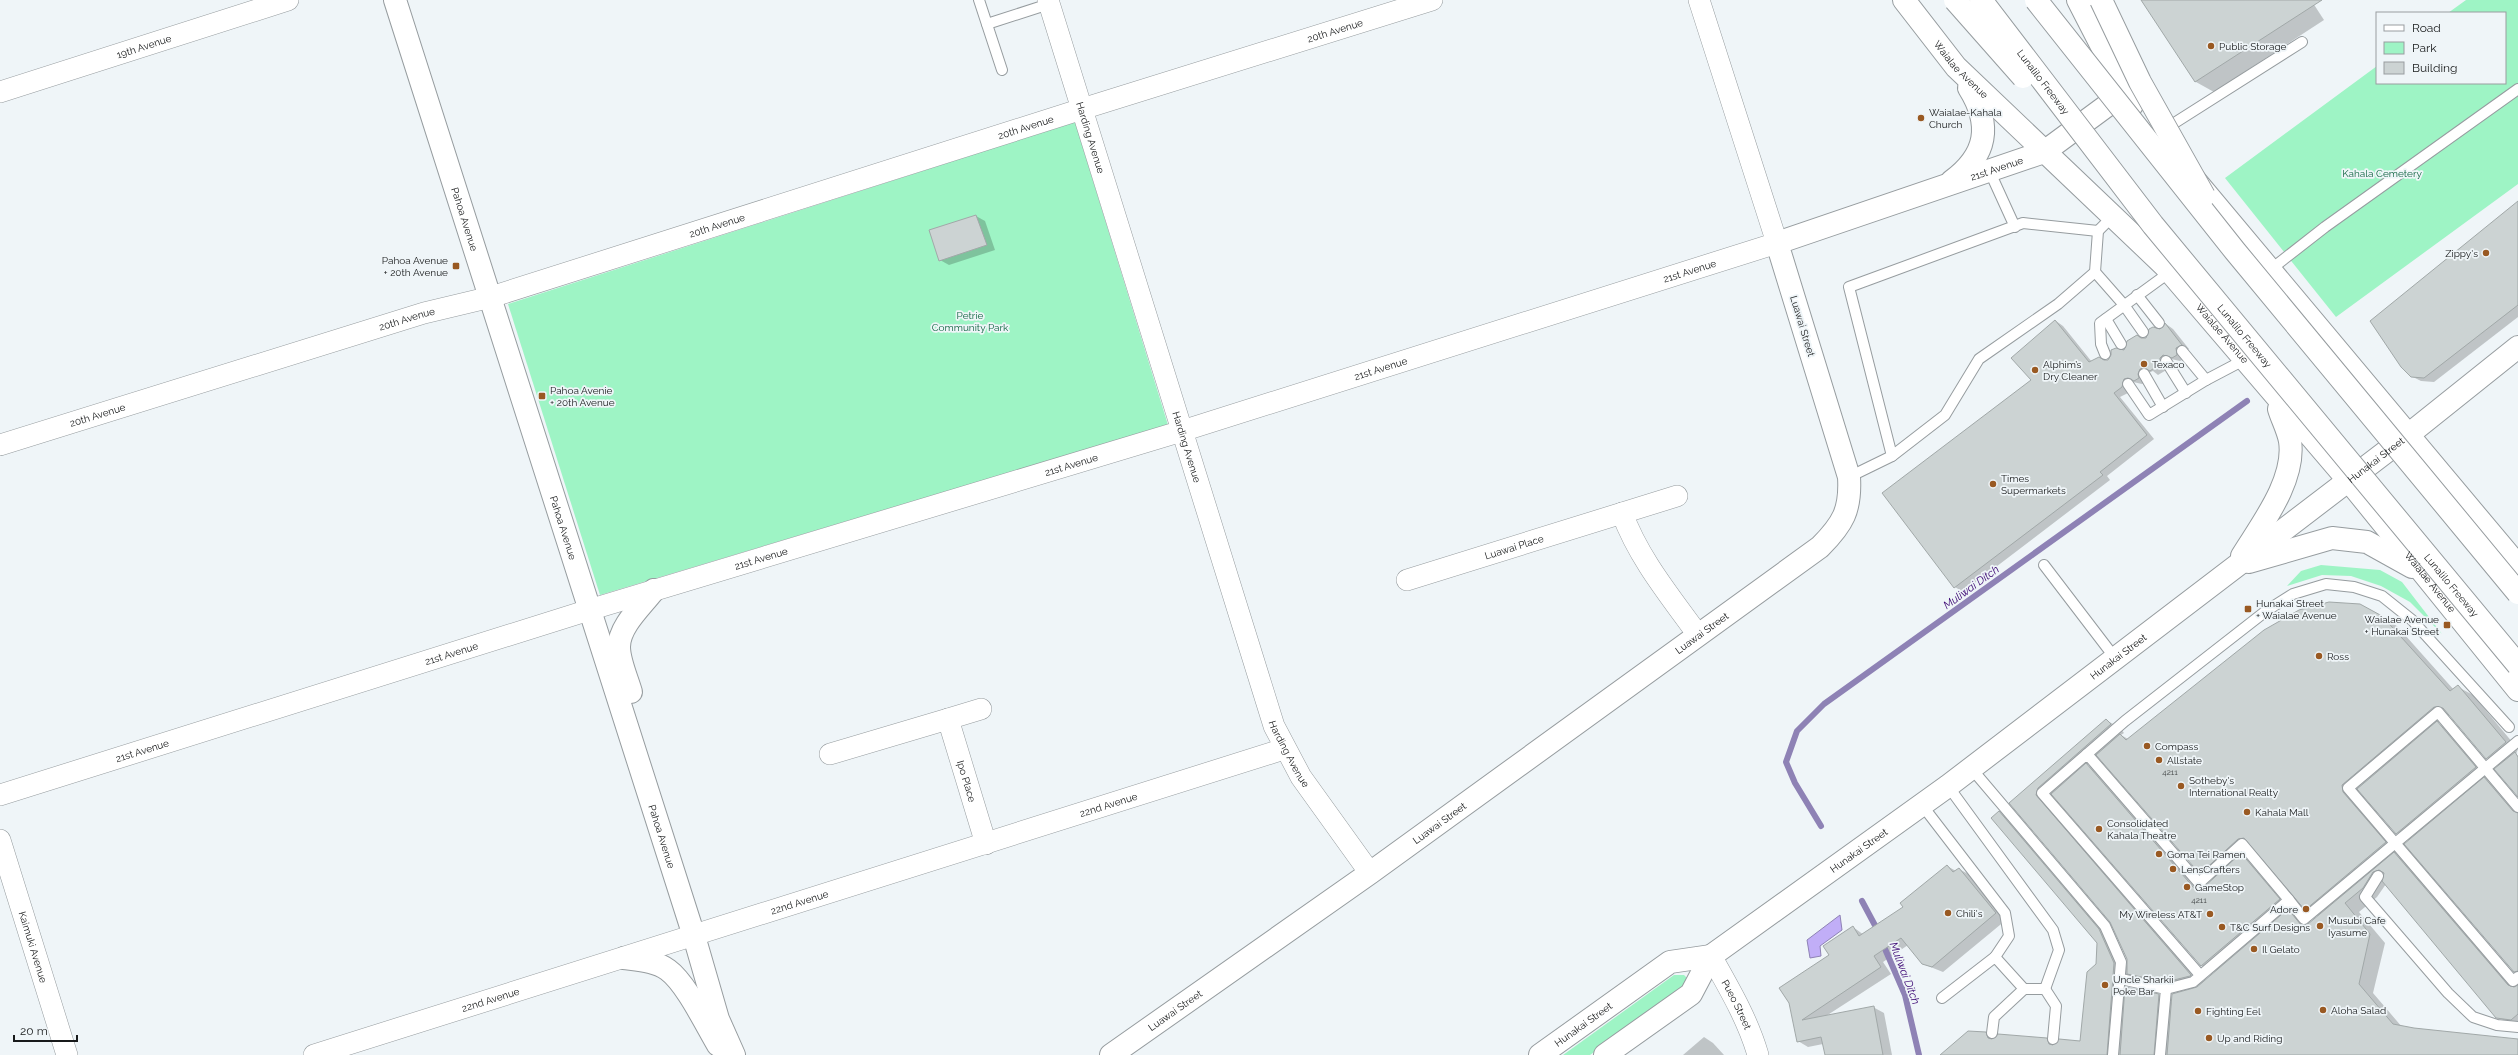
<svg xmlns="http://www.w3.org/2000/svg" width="2518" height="1055" viewBox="0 0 2518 1055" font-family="Raleway,sans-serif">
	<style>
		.green { fill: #9ef4c5 }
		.water { fill: #c1aef7; stroke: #8e82b5 }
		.shadow { fill: #0003; fill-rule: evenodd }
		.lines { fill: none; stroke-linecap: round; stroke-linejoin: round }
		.stream { stroke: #8e82b5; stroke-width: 6 }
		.building { fill: #ccd3d3; stroke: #a1a8a8 }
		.lane-casing { stroke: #969c9f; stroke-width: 12 }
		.street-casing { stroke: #969c9f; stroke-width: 22 }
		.secondary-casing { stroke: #969c9f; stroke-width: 24 }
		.lane { stroke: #fff; stroke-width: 10 }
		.street { stroke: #fff; stroke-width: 21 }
		.secondary { stroke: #fff; stroke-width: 22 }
		.highway-bridge-casing { stroke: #969c9f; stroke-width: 24; stroke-linecap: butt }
		.highway-bridge { stroke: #fff; stroke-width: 22 }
		.poi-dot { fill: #995922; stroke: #eff5f8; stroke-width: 1.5 }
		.labels { text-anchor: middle; stroke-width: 3.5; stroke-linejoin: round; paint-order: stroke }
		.number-label { font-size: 8px; fill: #454849 }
		.street-label { font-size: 10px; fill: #181a1b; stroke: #eff5f8 }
		.poi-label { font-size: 10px; fill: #181a1b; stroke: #eff5f8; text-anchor: start }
		.park-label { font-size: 10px; fill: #126643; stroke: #eff5f8 }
		.water-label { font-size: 11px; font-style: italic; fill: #370070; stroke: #eff5f8 }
	</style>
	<rect width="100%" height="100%" fill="#eff5f8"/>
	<!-- green -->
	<g class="green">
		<path d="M2466,0H2518V184L2336,317L2225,178L2377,66V83H2505V13H2448Z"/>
		<path d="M1075,122L1168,425L600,595L508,304Z"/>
		<path d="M2321,565L2380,570L2402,582L2442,634L2410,602L2381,586L2351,576L2322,575L2287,586L2301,571Z"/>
		<path d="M1674,975H1684L1688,979L1683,988L1590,1055H1563Z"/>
	</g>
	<!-- water -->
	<path class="water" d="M1840,915L1842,930L1820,946L1821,956L1810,958L1807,940Z"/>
	<!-- shadow -->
	<g class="shadow">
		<path d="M2142,0H2311L2324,20L2214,92L2196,82Z"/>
		<path d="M2518,202V317L2434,382L2421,381L2411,376Z"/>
		<path d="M976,216L985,221L995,250L949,265L940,260Z"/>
		<path d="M2056,321L2063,326L2092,362L2108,361L2141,339L2147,338L2161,331L2166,324L2173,329L2189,349L2183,353L2184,359L2180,361L2171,359L2167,363L2168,369L2158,375L2153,371L2148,373L2146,382L2142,384L2133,382L2130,392L2120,397L2154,439L2107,476L2110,480L1963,592L1955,587Z"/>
		<path d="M2360,605L2397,626L2454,690L2458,687L2473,695L2518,749L2516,754L2518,756V795L2500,766L2487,758L2450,715L2438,723L2455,733L2493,778L2489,781L2499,787L2518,809V973L2410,841L2397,833L2360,790L2356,794L2399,851L2396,854L2409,862L2518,987V1027L2497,1017L2386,884L2377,897L2359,912L2385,943L2373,993L2402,1027L2518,1040V1055H1951L1985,1033L1994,1039H2046L2055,1045L2081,1042L2097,965L2098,943L1999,812L2014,821L2114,939L2128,969V959L2111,921L2010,803L2106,720L2120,728L2124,733L2121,735L2128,739ZM2098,755L2200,873L2213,880L2202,889L2100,772L2087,765ZM2053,794L2202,966L2215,973L2204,983L2049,803ZM2252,846L2306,909L2319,917L2308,925L2303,919L2289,911L2293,907L2255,862L2243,855ZM2129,974L2141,981L2180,990L2203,984L2172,1003L2159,995L2128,988Z"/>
		<path d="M1947,866L1956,871L1959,869L1970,875L2006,920L1943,972L1923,964L1908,945L1883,962L1891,974L1826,1016L1873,1007L1884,1013L1892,1055H1826L1823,1044L1808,1047L1798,1041L1790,1003L1853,927L1864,935L1904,907Z"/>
		<path d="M1704,1037L1713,1043L1724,1055H1683Z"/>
	</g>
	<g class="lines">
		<!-- stream -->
		<g class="stream">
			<path d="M1821,826L1795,783L1786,762L1797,731L1824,704L2247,401"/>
			<path d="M1862,901L1878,931"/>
			<path d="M1882,942L1905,995L1919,1055"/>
		</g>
	</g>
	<!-- building -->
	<g class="building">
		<path d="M2141,0H2322L2195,82Z"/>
		<path d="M2518,201V305L2424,378L2411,377L2401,367L2370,321Z"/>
		<path d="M976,215L987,245L939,261L929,230Z"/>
		<path d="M2055,320L2089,362L2099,357L2104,360H2108L2111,355V350L2116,348L2124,350L2127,341L2137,335L2141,338H2146L2149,329L2153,327L2160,329L2165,323L2182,345L2176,348L2177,355L2172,358L2163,355L2160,358V364L2150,371L2144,368L2140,369L2138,374L2139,378L2134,381L2128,378L2124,379L2122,387L2114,393L2147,435L2100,472L2103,475L1954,588L1882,493L2031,380L2011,358Z"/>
		<path d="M2329,602L2360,604L2382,616L2450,691L2458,685L2506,742L2486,759L2443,708L2434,707L2342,785L2343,792L2386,842L2305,910L2244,838L2238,839L2200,874L2096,755L2120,734L2126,740L2264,630L2299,610Z"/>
		<path d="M2106,719L2111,724L2038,788L2036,795L2191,975L2190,976L2166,982L2127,974V959L2110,922L2009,803Z"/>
		<path d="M2437,721L2476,767L2396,834L2357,789Z"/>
		<path d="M2515,752L2518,757V797L2494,769Z"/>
		<path d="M2086,763L2194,888H2203L2241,853L2280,899L2201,966L2051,794Z"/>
		<path d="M2484,777L2513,811L2518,813V971L2514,972L2404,844Z"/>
		<path d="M1999,811L2099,929L2114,963L2107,1055H1940L1968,1031L1986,1032L1988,1038L1992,1039L1998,1034L2047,1038L2049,1044L2053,1045L2059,1039L2080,1041L2087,972L2096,964L2097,943L1991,818Z"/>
		<path d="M2394,852L2508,985L2514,987L2518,985V1014L2511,1020L2496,1018L2382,881L2384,873L2379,870L2373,872L2363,888L2345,903L2370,934L2359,984L2393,1024L2414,1028L2518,1039V1055H2167L2172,994L2197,987L2288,909L2301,925L2308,924Z"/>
		<path d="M1947,865L1953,872L1959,868L1996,913L1932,967L1922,964L1901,938L1874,956L1881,967L1802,1020L1874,1006L1883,1055H1825L1821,1037L1797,1042L1789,1003L1779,988L1829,955L1823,946L1853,926L1859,936L1903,907L1900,903Z"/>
		<path d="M2125,987L2159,994L2154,1055H2120Z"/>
	</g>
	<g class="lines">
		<defs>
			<g id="lane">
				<path d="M979,0L1002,70"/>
				<path d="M987,24L1049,4"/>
				<path d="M2165,129L2302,42"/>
				<path d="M1989,170L2015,227"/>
				<path d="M2270,270L2325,227L2518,89"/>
				<path d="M2095,272L2124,305L2143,332"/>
				<path d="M2137,295L2159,323"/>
				<path d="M2106,319L2121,344"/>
				<path d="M2105,354L2101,344L2100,323L2170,272"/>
				<path d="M2166,361L2186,393"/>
				<path d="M2144,374L2163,407"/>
				<path d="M2206,380L2244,360"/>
				<path d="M2128,384L2149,415L2206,380L2182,351"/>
				<path d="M1892,456L1849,287L2023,223L2098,231"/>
				<path d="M1849,477L1892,456L1945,415L1979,359L2058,304L2095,272L2098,231L2113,216"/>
				<path d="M2044,565L2115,658"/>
				<path d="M2087,754L2125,721L2266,611L2293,594L2326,584L2354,587L2382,596L2412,620L2509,727"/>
				<path d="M1971,768L2105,926L2121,962L2113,1055"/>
				<path d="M1948,786L2053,930L2059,950L2045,989"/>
				<path d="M1922,805L2005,913L2009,936L1995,957"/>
				<path d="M2518,807L2438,712L2348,788L2513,981L2518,977"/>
				<path d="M2378,876L2365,897L2448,993L2473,1017L2497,1025L2518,1027"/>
				<path d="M2289,900L2304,919L2518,741"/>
				<path d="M2121,979L2166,989L2160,1055"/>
				<path d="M2045,989L2056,1006L2053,1039"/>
				<path d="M2166,989L2193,982L2289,900L2242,844L2199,883L2087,754L2042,793L2200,975"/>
				<path d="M1942,998L1995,957L2024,989H2045"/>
				<path d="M1992,1033L1994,1017L2024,989"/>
			</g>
			<g id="street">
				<path id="s1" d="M1048,0L1274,726L1301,777L1370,873"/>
				<path id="s2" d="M0,92L288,0"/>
				<path id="s3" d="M0,445L424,313L491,297L1082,109L1432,0"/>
				<path d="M1622,513C1639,559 1670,596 1698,635"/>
				<path id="s4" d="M1407,580L1677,496"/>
				<path d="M948,719L981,709"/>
				<path id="s5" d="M830,754L948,719L986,844"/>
				<path id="s6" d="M0,795L589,610L1182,431L1777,243L1699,0"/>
				<path id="s7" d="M0,840L67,1055"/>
				<path id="s8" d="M1711,956C1729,988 1748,1020 1758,1055"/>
				<path id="s9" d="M314,1055L1284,749"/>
			</g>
			<g id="secondary">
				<path id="s10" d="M395,0L694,936L718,1019L734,1055"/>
				<path id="s11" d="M1904,0L1956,67L2165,266L2349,481L2518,690"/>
				<path d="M2078,0L2132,105"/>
				<path d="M2194,179L2518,566"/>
				<path d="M1952,181C1987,155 1992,125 1969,88"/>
				<path d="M2242,556C2261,525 2296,480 2290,441C2288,430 2282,419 2279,409"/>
				<path d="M2249,562L2332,538L2367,542L2412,567"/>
				<path d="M631,692C627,678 619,661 619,647C619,626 642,606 654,590"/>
				<path d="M624,958C638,960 656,961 668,970C686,983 706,1025 718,1045"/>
				<path id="s12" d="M1111,1055L1370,873L1820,547C1843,524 1851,510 1849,477L1777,243L2044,152L2124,93"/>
				<path id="s13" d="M1540,1055L1670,962L1711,956"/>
				<path id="s14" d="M1605,1055L1691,994L1711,956L1948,786L2408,435L2518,347"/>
			</g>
		</defs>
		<!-- lane casing -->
		<use href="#lane" class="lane-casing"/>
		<!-- street casing -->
		<use href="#street" class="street-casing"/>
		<!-- secondary casing -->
		<use href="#secondary" class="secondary-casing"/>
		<!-- lane -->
		<use href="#lane" class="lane"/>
		<!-- street -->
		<use href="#street" class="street"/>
		<!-- secondary -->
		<use href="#secondary" class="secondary"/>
		<defs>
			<g id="highway-bridge">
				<path d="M1955,0L2023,77"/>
				<path id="s15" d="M1981,0L2153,225L2518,665"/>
				<path d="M2036,0L2235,251L2518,593"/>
				<path d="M2101,0L2140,82L2204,196"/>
			</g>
		</defs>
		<!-- highway-bridge casing -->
		<use href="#highway-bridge" class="highway-bridge-casing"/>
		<!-- highway-bridge -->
		<use href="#highway-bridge" class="highway-bridge"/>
	</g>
	<!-- markers -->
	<g class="poi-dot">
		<circle cx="2211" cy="46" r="4"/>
		<circle cx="1921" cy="118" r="4"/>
		<circle cx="2486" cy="253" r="4"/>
		<rect x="452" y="262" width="8" height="8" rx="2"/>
		<circle cx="2144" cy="364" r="4"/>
		<circle cx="2035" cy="370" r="4"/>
		<rect x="538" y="392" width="8" height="8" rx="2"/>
		<circle cx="1993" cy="484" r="4"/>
		<rect x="2244" y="605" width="8" height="8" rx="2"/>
		<rect x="2443" y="621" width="8" height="8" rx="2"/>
		<circle cx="2319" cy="656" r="4"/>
		<circle cx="2147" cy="746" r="4"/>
		<circle cx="2159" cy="760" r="4"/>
		<circle cx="2181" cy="786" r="4"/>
		<circle cx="2247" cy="812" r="4"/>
		<circle cx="2099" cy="829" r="4"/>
		<circle cx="2159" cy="854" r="4"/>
		<circle cx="2173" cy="869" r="4"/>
		<circle cx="2187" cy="887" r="4"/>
		<circle cx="2306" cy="909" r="4"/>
		<circle cx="1948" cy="913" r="4"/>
		<circle cx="2210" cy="914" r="4"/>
		<circle cx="2320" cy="926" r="4"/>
		<circle cx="2222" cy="927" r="4"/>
		<circle cx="2254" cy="949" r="4"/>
		<circle cx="2105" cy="985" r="4"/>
		<circle cx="2323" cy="1010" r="4"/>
		<circle cx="2198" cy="1011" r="4"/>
		<circle cx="2209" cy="1038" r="4"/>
	</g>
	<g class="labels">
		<!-- number labels -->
		<g class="number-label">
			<text x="2170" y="775">4211</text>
			<text x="2199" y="903">4211</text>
		</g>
		<!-- street labels -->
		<g class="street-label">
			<text dy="4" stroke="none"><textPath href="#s3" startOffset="1398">20th Avenue</textPath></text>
			<text dy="4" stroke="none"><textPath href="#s2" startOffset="151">19th Avenue</textPath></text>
			<text dy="4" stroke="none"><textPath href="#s11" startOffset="90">Waialae Avenue</textPath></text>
			<text dy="4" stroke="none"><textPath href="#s15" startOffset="103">Lunalilo Freeway</textPath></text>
			<text dy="4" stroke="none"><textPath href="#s3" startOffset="1074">20th Avenue</textPath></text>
			<text dy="4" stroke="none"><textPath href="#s1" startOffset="144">Harding Avenue</textPath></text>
			<text dy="4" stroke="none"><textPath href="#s12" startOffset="1428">21st Avenue</textPath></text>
			<text dy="4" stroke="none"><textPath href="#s10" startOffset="230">Pahoa Avenue</textPath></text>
			<text dy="4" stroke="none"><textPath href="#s3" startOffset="750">20th Avenue</textPath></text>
			<text dy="4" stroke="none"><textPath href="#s6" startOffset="1769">21st Avenue</textPath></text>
			<text dy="4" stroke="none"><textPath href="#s3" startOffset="426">20th Avenue</textPath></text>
			<text transform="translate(1803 326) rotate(73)" y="4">Luawai Street</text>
			<text dy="4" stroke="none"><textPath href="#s11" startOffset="462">Waialae Avenue</textPath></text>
			<text dy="4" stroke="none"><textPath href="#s15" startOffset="427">Lunalilo Freeway</textPath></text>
			<text dy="4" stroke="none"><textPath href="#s6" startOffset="1445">21st Avenue</textPath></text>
			<text dy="4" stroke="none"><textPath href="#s3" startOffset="102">20th Avenue</textPath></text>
			<text dy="4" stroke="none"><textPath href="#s1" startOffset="468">Harding Avenue</textPath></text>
			<text dy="4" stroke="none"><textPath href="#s14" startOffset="978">Hunakai Street</textPath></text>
			<text dy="4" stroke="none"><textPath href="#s6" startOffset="1121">21st Avenue</textPath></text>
			<text dy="4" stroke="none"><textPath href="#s10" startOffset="554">Pahoa Avenue</textPath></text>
			<text dy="4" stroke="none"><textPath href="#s4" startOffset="112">Luawai Place</textPath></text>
			<text dy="4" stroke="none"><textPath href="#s6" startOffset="797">21st Avenue</textPath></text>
			<text dy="4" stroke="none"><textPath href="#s11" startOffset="786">Waialae Avenue</textPath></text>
			<text dy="4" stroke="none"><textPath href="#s15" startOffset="751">Lunalilo Freeway</textPath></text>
			<text dy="4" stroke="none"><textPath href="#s12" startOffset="726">Luawai Street</textPath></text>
			<text dy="4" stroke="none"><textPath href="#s6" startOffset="473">21st Avenue</textPath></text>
			<text dy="4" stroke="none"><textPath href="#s14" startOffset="654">Hunakai Street</textPath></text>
			<text dy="4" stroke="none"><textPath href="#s6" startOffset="149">21st Avenue</textPath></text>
			<text dy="4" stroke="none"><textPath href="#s1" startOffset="792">Harding Avenue</textPath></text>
			<text dy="4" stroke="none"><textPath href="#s5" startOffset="188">Ipo Place</textPath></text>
			<text dy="4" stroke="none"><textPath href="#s9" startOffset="833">22nd Avenue</textPath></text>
			<text dy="4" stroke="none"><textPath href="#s12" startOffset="402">Luawai Street</textPath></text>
			<text dy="4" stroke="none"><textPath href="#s10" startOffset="878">Pahoa Avenue</textPath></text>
			<text dy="4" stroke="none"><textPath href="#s14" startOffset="330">Hunakai Street</textPath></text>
			<text dy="4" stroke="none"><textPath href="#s9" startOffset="509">22nd Avenue</textPath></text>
			<text dy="4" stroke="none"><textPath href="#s7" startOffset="112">Kaimuki Avenue</textPath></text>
			<text dy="4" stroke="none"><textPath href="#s9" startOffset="185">22nd Avenue</textPath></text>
			<text dy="4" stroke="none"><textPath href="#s8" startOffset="55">Pueo Street</textPath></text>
			<text dy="4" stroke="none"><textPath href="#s12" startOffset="78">Luawai Street</textPath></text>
			<text dy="4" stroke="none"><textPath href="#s13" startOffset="53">Hunakai Street</textPath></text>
		</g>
		<!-- poi labels -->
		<g class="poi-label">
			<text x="2219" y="50">Public Storage</text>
			<text x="1929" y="116">Waialae-Kahala<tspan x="1929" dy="12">Church</tspan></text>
			<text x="2478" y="257" text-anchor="end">Zippy's</text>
			<text x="448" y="264" text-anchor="end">Pahoa Avenue<tspan x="448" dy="12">+ 20th Avenue</tspan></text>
			<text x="2043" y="368">Alphim’s<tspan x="2043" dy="12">Dry Cleaner</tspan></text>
			<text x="2152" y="368">Texaco</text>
			<text x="550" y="394">Pahoa Avenie<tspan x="550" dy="12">+ 20th Avenue</tspan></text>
			<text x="2001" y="482">Times<tspan x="2001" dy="12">Supermarkets</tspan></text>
			<text x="2256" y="607">Hunakai Street<tspan x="2256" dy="12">+ Waialae Avenue</tspan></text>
			<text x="2439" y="623" text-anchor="end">Waialae Avenue<tspan x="2439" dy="12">+ Hunakai Street</tspan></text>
			<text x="2327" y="660">Ross</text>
			<text x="2155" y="750">Compass</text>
			<text x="2167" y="764">Allstate</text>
			<text x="2189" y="784">Sotheby's<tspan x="2189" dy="12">International Realty</tspan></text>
			<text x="2255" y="816">Kahala Mall</text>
			<text x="2107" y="827">Consolidated<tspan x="2107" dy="12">Kahala Theatre</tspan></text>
			<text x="2167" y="858">Goma Tei Ramen</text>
			<text x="2181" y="873">LensCrafters</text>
			<text x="2195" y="891">GameStop</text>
			<text x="2298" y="913" text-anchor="end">Adore</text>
			<text x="1956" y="917">Chili's</text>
			<text x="2202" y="918" text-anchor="end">My Wireless AT&amp;T</text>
			<text x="2328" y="924">Musubi Cafe<tspan x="2328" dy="12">Iyasume</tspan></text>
			<text x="2230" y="931">T&amp;C Surf Designs</text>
			<text x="2262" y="953">Il Gelato</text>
			<text x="2113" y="983">Uncle Sharkii<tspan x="2113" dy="12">Poke Bar</tspan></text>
			<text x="2331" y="1014">Aloha Salad</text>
			<text x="2206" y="1015">Fighting Eel</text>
			<text x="2217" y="1042">Up and Riding</text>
		</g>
		<!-- park labels -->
		<g class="park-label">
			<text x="2382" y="177">Kahala Cemetery</text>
			<text x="970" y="319">Petrie<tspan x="970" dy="12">Community Park</tspan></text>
		</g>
		<!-- water labels -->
		<g class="water-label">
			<text transform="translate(1971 587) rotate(-36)" y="4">Muliwai Ditch</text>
			<text transform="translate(1905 973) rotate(69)" y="4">Muliwai Ditch</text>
		</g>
	</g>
	<!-- legend -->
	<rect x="2376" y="12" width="130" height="72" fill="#eff5f8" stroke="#999da0"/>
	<rect x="2384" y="25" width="20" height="6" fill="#ffffff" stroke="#999da0"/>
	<text x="2412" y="32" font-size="12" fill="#181a1b">Road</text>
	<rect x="2384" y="42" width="20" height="12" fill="#9ef4c5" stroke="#999da0"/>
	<text x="2412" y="52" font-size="12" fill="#181a1b">Park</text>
	<rect x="2384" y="62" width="20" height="12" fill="#ccd3d3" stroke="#999da0"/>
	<text x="2412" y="72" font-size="12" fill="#181a1b">Building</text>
	<!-- scale -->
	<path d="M14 1035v6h63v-6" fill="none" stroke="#181a1b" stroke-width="2"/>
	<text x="20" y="1035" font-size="12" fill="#181a1b" stroke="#eff5f8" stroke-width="3" paint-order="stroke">20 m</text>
</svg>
